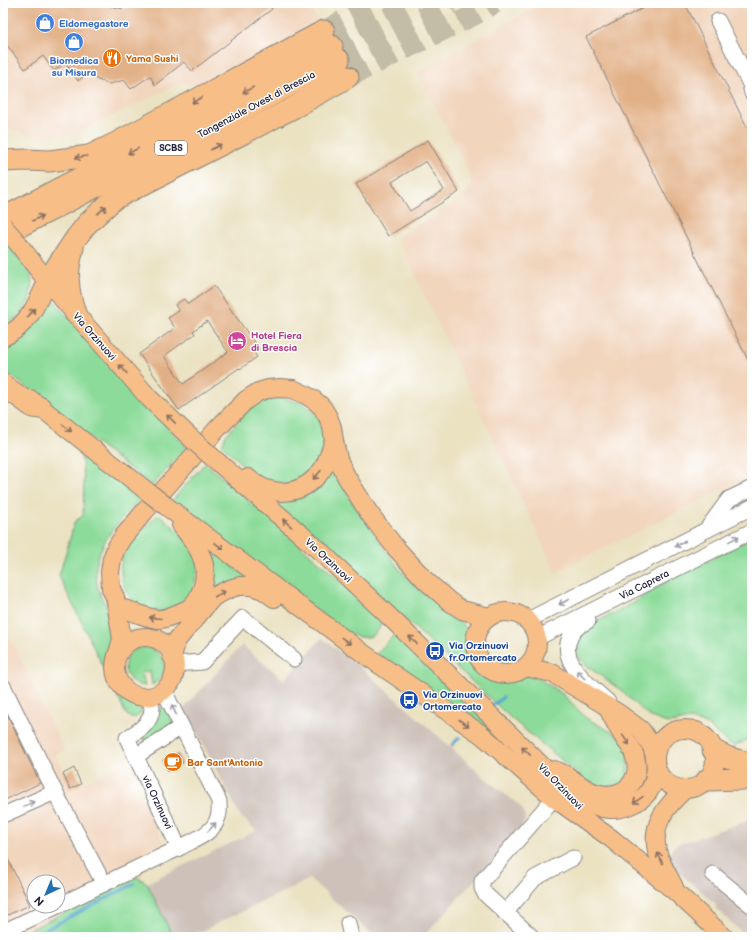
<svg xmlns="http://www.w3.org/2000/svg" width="755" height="940" viewBox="0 0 755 940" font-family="'Balsamiq Sans',sans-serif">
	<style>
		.built { fill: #f1d5bd; fill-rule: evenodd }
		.industrial { fill: #cec1ba }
		.green { fill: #8cdb9a; stroke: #577e6a }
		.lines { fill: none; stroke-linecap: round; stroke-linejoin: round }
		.stream { stroke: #57a5d0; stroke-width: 3 }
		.building { fill: #e2b086; fill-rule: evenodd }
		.highway-tunnel { stroke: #c3bca7; stroke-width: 21; stroke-dasharray: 21 10; stroke-linecap: butt }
		.minor-casing { stroke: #86827e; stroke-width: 17 }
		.major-casing { stroke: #86827e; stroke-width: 20 }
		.highway-casing { stroke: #86827e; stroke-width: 23 }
		.minor { stroke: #fff; stroke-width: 15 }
		.major { stroke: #f7be88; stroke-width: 18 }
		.highway { stroke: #f7be88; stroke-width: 21 }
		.major-bridge-casing { stroke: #86827e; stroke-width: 20; stroke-linecap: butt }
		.major-bridge { stroke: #f7be88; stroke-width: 18 }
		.oneway { stroke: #8c7062 }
		.oneway2 { stroke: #9c9ca7 }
		.labels { text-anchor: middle; stroke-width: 3; stroke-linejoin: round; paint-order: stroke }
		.shield { fill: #fff; stroke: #646476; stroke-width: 1 }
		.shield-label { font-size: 9px; font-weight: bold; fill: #22223b }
		.shop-label { font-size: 10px; font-weight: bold; fill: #366cbe; stroke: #fff; text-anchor: start }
		.food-label { font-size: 10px; font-weight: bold; fill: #c56008; stroke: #fff; text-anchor: start }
		.street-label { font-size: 10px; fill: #22223b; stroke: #fff }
		.hotel-label { font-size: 10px; font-weight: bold; fill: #b23c85; stroke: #fff; text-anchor: start }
		.transit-label { font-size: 10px; font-weight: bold; fill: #164399; stroke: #fff; text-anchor: start }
	</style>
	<rect width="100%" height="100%" fill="#fff"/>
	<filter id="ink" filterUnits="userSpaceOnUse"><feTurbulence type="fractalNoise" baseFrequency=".025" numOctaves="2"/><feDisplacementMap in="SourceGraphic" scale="8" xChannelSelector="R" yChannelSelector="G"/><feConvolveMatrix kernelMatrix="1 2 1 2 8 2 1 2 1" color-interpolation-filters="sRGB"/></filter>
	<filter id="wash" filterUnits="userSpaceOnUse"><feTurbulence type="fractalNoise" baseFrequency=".012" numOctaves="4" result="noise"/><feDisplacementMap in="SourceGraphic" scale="16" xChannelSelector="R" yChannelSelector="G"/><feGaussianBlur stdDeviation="0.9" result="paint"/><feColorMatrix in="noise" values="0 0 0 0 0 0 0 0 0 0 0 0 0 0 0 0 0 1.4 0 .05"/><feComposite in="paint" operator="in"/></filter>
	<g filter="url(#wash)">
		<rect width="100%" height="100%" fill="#ebe2c2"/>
		<!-- built -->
		<g class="built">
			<path d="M3,3H306L322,26L199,88L182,82L80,131L68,134L52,136L32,135L3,127Z"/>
			<path d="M542,3H752V475L556,572L398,239L401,234L431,217L467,193L472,184L468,169L417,72Z"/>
			<path d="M3,623L64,750L56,754L65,773L74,768L82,784L124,763L164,843L130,860L137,877L15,937H3ZM34,882H58V906H34Z"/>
		</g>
		<!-- industrial -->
		<g class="industrial">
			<path d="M322,638L360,667L491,783L519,805L524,812L525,819L523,824L518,832L423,937H375L310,879L189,937H173L147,883L256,831L240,815L184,708L242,645L284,680Z"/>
			<path d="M752,819V937H747L716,909V904L670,865L669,859L671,850L676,845Z"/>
		</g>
		<!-- green -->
		<g class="green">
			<path d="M8,245L31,274L32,283L29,301L17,317L3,328V247Z"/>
			<path d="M51,297L142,402L187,447L152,486L3,369V346C26,336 40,318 51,297Z"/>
			<path d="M280,398L300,402L308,407L319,419L324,434L325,442L322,460L294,485L259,481L222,445L226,435L252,407L259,402Z"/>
			<path d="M80,447L142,497C117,524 84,553 100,594C104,605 114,615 115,627C116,632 114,638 113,642C110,659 108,678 121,691C127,697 136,698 142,704L141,713L136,717L131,718L126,714L59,576L75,521L83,516L84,479Z"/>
			<path d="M205,463L357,595L382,621C377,640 363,640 348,633L171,502Z"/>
			<path d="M332,463L352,502L400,570L412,583L436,603L464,625L471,637L474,656L479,664L486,672L494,677L503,679L529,675L536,677L564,695L586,718L617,735L628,746V782L603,788L584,779L512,719L413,626L302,526L263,493L279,497Z"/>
			<path d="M159,514L189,541L200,562L190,599C183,602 173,611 165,611C160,611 152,611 147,609C126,603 116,575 123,556C129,541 148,525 159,514Z"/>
			<path d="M752,538V738L734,746L727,742L707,725L699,722L690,719L671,723L664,722L651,717L643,711L622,691L583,663L577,654L578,644L581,634L588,626L634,603L660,585Z"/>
			<path d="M210,549L251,580L209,597C217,577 216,570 210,549Z"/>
			<path d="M395,634L488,724L490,728L486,731L377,653Z"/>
			<path d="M143,647C166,648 173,674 152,685L150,671L142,672L145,686C119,684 118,651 143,647Z"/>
			<path d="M162,707L167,708L174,724L147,743L144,741L143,737L159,710Z"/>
			<path d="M137,877L147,883L173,937H15Z"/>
		</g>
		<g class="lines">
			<!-- stream -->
			<g class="stream">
				<path d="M492,706L503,697"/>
				<path d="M452,745L460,737"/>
				<path d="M31,937L134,884"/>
			</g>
		</g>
		<g id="blocks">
			<!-- building -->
			<g class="building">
				<path d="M3,3H108L110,6L123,9L130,3H268L272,9L192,71L184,62L155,85L150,76L131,89L124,80L110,84L98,80L87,74L78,81L65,63L54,71L43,56L25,69L3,40Z"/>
				<path d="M653,3H685L752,137V368L586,37Z"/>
				<path d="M428,140L459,192L388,236L356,184ZM426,161L444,190L410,211L392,182Z"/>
				<path d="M214,286L259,349L254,353L257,357L240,369L239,368L179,410L139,354L175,328L168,318L179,311L175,305L184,299L188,304ZM207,321L228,352L183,384L164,356L195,334L193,331Z"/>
				<path d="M3,706L40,783L3,801Z"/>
				<path d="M178,753L183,763L168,771L163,760Z"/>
				<path d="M74,768L81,784L70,789L63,774Z"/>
				<path d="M3,849L30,905L3,917Z"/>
			</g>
		</g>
	</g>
	<g filter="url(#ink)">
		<use href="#blocks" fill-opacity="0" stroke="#86827e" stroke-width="1"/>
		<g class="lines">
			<!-- highway-tunnel -->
			<g class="highway-tunnel">
				<path d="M324,31L376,3"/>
				<path d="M332,46L416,3"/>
				<path d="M339,60L452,3"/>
				<path d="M348,77L476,14L495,3"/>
			</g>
			<defs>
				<g id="minor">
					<path d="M718,21L750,84L752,93"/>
					<path d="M707,529L729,499L752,488"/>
					<path d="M528,620L752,507"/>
					<path d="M588,621C578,625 571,632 568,643C563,666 593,688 608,702"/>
					<path d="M537,638L752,531"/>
					<path d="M174,664L202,662L243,618L294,659"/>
					<path d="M3,686L55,792L104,884"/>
					<path d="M148,696C149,700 152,705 152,709C151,724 138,731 127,738L179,848"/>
					<path d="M136,756L181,727"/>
					<path d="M3,815L55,792"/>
					<path d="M713,874L752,906"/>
					<path d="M505,913L535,878L573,858"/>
					<path d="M348,923L351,937"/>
					<path d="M3,932L179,848C193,840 214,834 218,817C220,812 219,806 219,801L168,699L166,687"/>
					<path d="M532,937L485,894L482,888V881L554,798"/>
				</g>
				<g id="major">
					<path d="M17,242L47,281L149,398L193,440"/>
					<path d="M3,337C27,327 38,303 47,281"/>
					<path d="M30,399L148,492"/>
					<path d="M212,457L320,551L395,622L542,766L584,809"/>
					<path d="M248,478C272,499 303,496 322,470C328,461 330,451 334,441"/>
					<path d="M166,506L364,654L482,735L554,798L612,839L677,893L724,937"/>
					<path d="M124,609C136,612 147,619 159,619C165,619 169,617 174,615C179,613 184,611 188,609C201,600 207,579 204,565C201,549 190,537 181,525"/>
					<circle cx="506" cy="643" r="31"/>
					<circle cx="145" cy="667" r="30"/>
					<path d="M117,656L122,639L115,597L111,589L110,572L112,559L116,548L123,537L144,512L218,428L246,400L258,392L268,389L280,388L293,389L304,394L314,400L322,407L328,417L332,427L334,441L338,459L346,476L369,513L395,547L426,581L450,602L462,610L489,617"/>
					<path d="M172,656L177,640L213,597L229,589L239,586H251L263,590L274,598"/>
					<path d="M526,667L552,673L618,713L641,730L651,745L655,756"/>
					<circle cx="685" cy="759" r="30"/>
					<path d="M554,770C558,772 562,772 566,775C577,782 586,792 600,794C611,796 621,794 629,786C640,775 638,759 630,746C628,743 625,740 623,736C617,727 612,716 607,706"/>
					<path d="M579,793C586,799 593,806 602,808C620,812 644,803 652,786C655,781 655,773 656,768"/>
					<path d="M674,887C669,877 660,862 657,851C651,824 666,806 685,789"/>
				</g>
				<g id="highway">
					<path d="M3,161L28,160L49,161L89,156L116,143L190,103L324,31"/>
					<path d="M3,218L332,46"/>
					<path d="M3,235L339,60"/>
					<path d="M73,248C66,274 67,288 75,313"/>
					<path d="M47,281L76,238L87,224L114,199L293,108L348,77"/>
					<path d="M3,385L33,407L41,408"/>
					<path d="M713,750L727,757L752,764"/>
					<path d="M707,780L746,779L752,778"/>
				</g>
			</defs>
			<!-- minor casing -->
			<use href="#minor" class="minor-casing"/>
			<!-- major casing -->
			<use href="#major" class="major-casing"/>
			<!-- highway casing -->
			<use href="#highway" class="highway-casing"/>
			<!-- minor -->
			<use href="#minor" class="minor"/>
			<!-- major -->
			<use href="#major" class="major"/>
			<!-- highway -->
			<use href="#highway" class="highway"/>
			<defs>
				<g id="major-bridge">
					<path d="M3,226L17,242"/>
					<path d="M193,440L212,457"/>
					<path d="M148,492L166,506"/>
				</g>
			</defs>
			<!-- major-bridge casing -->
			<use href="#major-bridge" class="major-bridge-casing"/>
			<!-- major-bridge -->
			<use href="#major-bridge" class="major-bridge"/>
		</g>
		<!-- one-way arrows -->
		<defs><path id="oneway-shaft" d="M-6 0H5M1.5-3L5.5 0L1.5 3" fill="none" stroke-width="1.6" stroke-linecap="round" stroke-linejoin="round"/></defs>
		<g class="oneway">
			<use href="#oneway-shaft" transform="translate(248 90) rotate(152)"/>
			<use href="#oneway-shaft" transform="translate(197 100) rotate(151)"/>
			<use href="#oneway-shaft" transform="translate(216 147) rotate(-27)"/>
			<use href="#oneway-shaft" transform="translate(133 151) rotate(152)"/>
			<use href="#oneway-shaft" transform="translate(81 157) rotate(171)"/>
			<use href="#oneway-shaft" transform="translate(102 210) rotate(-41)"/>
			<use href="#oneway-shaft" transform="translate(38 218) rotate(-27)"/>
			<use href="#oneway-shaft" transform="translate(31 313) rotate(-52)"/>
			<use href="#oneway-shaft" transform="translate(123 369) rotate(-132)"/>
			<use href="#oneway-shaft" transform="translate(171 419) rotate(-136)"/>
			<use href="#oneway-shaft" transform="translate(67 428) rotate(38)"/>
			<use href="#oneway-shaft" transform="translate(317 475) rotate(132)"/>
			<use href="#oneway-shaft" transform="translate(287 523) rotate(-139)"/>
			<use href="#oneway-shaft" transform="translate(219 546) rotate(37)"/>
			<use href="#oneway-shaft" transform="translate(220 594) rotate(-28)"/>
			<use href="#oneway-shaft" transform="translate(155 618) rotate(-175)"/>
			<use href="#oneway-shaft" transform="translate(413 640) rotate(-135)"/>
			<use href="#oneway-shaft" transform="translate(346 641) rotate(37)"/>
			<use href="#oneway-shaft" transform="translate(464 723) rotate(34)"/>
			<use href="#oneway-shaft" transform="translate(626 740) rotate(55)"/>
			<use href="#oneway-shaft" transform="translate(526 751) rotate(-136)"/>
			<use href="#oneway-shaft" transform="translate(638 800) rotate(146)"/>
			<use href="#oneway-shaft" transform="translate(660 858) rotate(-115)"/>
		</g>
		<g class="oneway2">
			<use href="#oneway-shaft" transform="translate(734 539) rotate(-26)"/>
			<use href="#oneway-shaft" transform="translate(680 544) rotate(153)"/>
			<use href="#oneway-shaft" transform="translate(564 602) rotate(153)"/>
			<use href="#oneway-shaft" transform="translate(581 675) rotate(-135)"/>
			<use href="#oneway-shaft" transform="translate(174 710) rotate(-115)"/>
			<use href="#oneway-shaft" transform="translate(29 804) rotate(-25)"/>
			<use href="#oneway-shaft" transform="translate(212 827) rotate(-48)"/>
		</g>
	</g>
	<!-- icons -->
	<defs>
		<symbol id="shop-disc" viewBox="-11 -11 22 22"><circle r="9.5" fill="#3f7fe0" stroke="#fff"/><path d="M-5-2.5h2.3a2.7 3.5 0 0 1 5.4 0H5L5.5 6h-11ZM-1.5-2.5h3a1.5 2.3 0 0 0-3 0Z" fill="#fff"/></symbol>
		<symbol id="restaurant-disc" viewBox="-11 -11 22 22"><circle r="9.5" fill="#e8710a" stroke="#fff"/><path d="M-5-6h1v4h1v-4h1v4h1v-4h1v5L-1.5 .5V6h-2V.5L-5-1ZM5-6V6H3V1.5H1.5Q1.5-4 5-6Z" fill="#fff"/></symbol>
		<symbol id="hotel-disc" viewBox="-11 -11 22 22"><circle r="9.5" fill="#d1479c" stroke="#fff"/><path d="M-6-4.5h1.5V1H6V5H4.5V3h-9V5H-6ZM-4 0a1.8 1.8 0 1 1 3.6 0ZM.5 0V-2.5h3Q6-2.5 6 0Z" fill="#fff"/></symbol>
		<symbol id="bus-disc" viewBox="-11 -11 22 22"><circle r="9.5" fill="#1a4fb4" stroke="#fff"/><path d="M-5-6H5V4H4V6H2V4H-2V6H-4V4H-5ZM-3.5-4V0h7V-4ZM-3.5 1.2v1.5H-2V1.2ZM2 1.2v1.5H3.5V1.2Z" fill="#fff"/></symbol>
		<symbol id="cafe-disc" viewBox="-11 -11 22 22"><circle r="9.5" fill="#e8710a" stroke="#fff"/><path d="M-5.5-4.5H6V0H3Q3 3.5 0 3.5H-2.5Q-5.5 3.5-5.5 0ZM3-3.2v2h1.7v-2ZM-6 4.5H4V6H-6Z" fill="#fff"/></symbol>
	</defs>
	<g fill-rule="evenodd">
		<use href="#shop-disc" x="34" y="12" width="22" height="22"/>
		<use href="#shop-disc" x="63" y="31" width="22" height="22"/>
		<use href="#restaurant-disc" x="101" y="47" width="22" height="22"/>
		<use href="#hotel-disc" x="226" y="330" width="22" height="22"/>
		<use href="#bus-disc" x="424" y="640" width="22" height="22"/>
		<use href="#bus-disc" x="398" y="689" width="22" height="22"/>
		<use href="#cafe-disc" x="162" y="751" width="22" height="22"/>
	</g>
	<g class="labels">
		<!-- shield labels -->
		<rect class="shield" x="155" y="141" width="32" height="14" rx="3"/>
		<g class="shield-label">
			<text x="171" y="151">SCBS</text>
		</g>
		<!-- shop labels -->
		<g class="shop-label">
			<text x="59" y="27">Eldomegastore</text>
			<text x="74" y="64" text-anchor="middle">Biomedica<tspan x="74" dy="12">su Misura</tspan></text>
		</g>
		<!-- food labels -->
		<g class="food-label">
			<text x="126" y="62">Yama Sushi</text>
			<text x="187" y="766">Bar Sant'Antonio</text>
		</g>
		<!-- street labels -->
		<g class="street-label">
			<text transform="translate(256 104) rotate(-28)" y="4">Tangenziale Ovest di Brescia</text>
			<text transform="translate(95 336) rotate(49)" y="4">Via Orzinuovi</text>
			<text transform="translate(329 560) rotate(43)" y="4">Via Orzinuovi</text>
			<text transform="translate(644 584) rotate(-27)" y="4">Via Caprera</text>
			<text transform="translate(561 786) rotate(46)" y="4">Via Orzinuovi</text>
			<text transform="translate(158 802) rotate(65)" y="4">via Orzinuovi</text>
		</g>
		<!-- hotel labels -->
		<g class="hotel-label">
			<text x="251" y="339">Hotel Fiera<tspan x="251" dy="12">di Brescia</tspan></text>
		</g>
		<!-- transit labels -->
		<g class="transit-label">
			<text x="449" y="649">Via Orzinuovi<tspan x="449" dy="12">fr.Ortomercato</tspan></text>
			<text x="423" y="698">Via Orzinuovi<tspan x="423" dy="12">Ortomercato</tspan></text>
		</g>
	</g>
	<!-- margin -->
	<rect width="755" height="940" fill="none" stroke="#fff" stroke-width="16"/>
	<!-- north arrow -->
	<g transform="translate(46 894) rotate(224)"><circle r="19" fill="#ffffff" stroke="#a7a7b1"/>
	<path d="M0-3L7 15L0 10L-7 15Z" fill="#1f6fb2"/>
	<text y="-6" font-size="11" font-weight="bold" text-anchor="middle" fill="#22223b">N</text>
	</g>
</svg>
